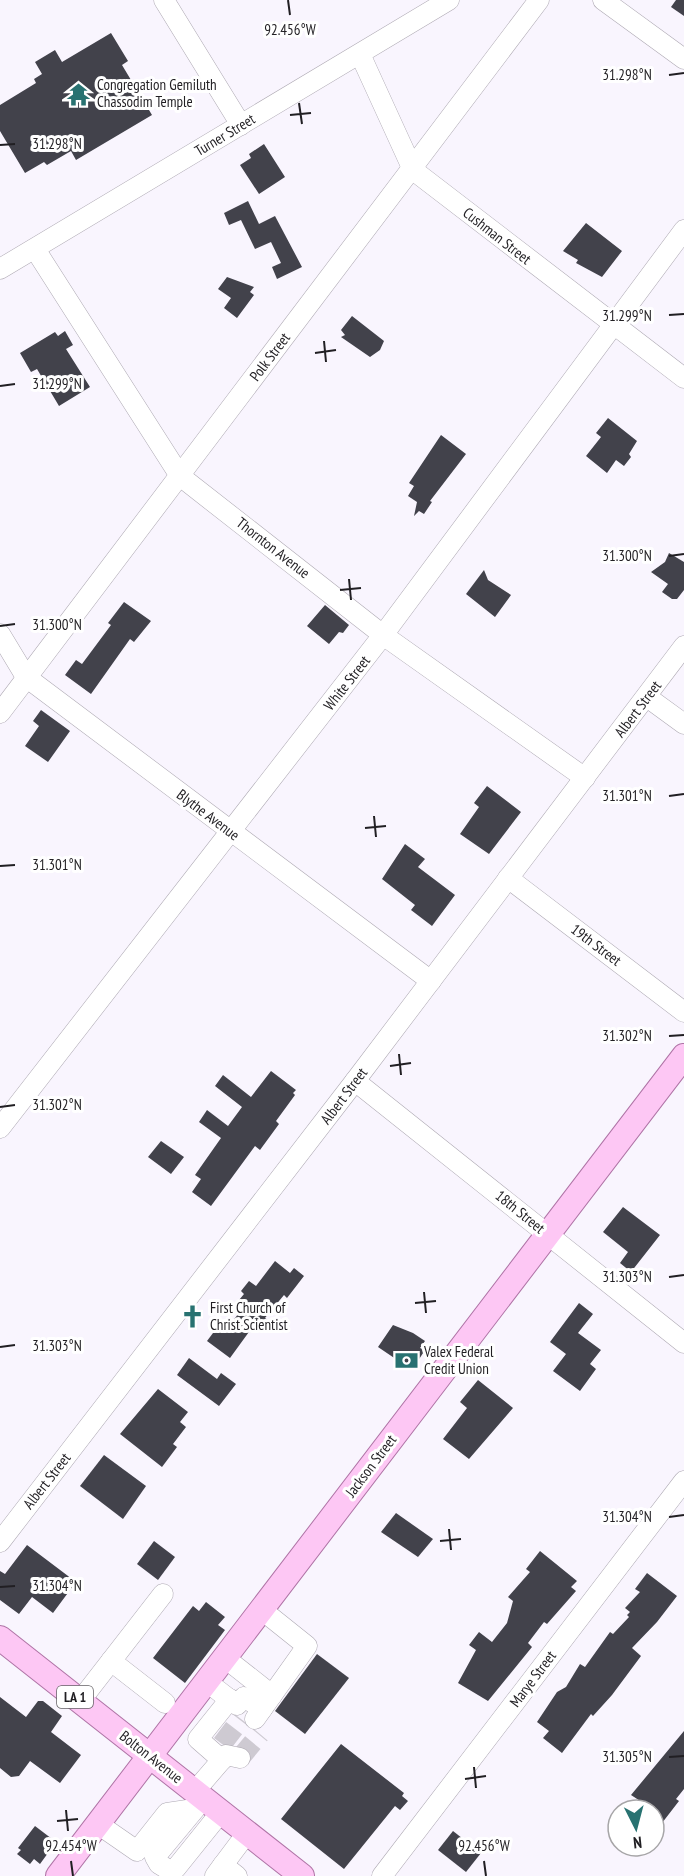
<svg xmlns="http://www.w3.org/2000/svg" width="684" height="1876" viewBox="0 0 684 1876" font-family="'PT Sans Narrow',sans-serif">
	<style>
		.building { fill: #42424b }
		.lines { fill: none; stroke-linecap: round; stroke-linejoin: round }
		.minor-tunnel { stroke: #cecad2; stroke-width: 20; stroke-dasharray: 20 10; stroke-linecap: butt }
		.minor-casing { stroke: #ada8b2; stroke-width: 21 }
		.major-casing { stroke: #af74a6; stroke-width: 26 }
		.minor { stroke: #fff; stroke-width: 20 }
		.major { stroke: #fdc7f4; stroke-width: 24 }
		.ticks { fill: none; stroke: #211f23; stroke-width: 2 }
		.labels { text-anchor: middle; stroke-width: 6; stroke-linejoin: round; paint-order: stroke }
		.shield { fill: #fff; stroke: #646265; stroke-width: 1.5 }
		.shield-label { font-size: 14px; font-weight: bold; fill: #211f23 }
		.poi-label { font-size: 15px; fill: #211f23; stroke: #fff; text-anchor: start }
		.street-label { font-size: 15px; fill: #211f23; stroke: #fff }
		.ticks-label { font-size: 15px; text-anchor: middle; fill: #211f23; stroke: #fff; stroke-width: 6; stroke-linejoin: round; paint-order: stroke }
	</style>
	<rect width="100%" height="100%" fill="#f9f5fe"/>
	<!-- building -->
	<g class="building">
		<path d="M676,0H684V16L671,7Z"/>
		<path d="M111,33L128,61L122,65L152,115L76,160L71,151L47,165L44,162L25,173L0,131V105L36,83L34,79L42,74L35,62L55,50L62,62Z"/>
		<path d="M264,144L285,177L259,194L240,165L251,158L249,154Z"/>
		<path d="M248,201L259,224L275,216L302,267L277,279L272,267L281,263L271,242L255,249L241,220L229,225L224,213Z"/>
		<path d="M586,223L622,251L602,277L576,263L578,260L563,251Z"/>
		<path d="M227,277L254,287L250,292L254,295L237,318L224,308L231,298L218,289Z"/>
		<path d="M352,316L384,341L380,350L370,357L341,337L345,335L341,330Z"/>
		<path d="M65,331L73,345L66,349L90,387L59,406L37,369L31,372L20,353L55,332L58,336Z"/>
		<path d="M608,418L637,441L629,454L631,457L624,466L616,460L607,473L586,456L601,437L596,433Z"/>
		<path d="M441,435L466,454L430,501L432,502L424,514L419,511L414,516L417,502L408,496L414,486L409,483Z"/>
		<path d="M669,553L684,562V590L677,599H672L662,592L668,584L651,572L665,562Z"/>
		<path d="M484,570L488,580L511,595L495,617L466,594Z"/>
		<path d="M124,602L151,621L134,642L130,639L91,694L65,675L76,660L82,664L111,625L108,623Z"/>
		<path d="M325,605L349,625L343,633L339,632L329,644L307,626Z"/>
		<path d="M41,710L70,731L48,762L25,746L39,726L33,721Z"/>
		<path d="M487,786L521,812L489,854L460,834L479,807L474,803Z"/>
		<path d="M405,844L425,859L418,867L455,895L432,926L411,910L415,905L382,879Z"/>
		<path d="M271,1071L296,1090L293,1093L295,1095L276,1121L279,1124L260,1150L255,1146L211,1206L192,1192L201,1179L195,1175L221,1138L199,1122L207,1110L228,1126L242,1107L215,1086L223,1075L251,1097Z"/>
		<path d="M161,1141L184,1157L171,1174L148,1157Z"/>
		<path d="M623,1207L660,1235L631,1272L620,1263L628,1252L603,1232Z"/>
		<path d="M275,1261L290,1273L294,1268L304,1276L287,1298L284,1295L265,1318L269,1321L262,1331L254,1325L230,1358L207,1341L222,1321L229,1326L245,1305L239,1300L244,1294L241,1291L249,1281L256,1286Z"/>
		<path d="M579,1303L593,1314L578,1333L601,1350L590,1364L596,1369L580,1391L553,1371L566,1354L550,1342Z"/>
		<path d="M393,1325L413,1333L425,1341L420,1348L425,1350L412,1370L378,1347Z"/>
		<path d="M189,1358L217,1379L221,1373L236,1384L219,1406L177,1375Z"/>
		<path d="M478,1380L513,1408L469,1459L443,1439L467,1408L460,1402Z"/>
		<path d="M158,1389L188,1412L180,1422L186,1427L173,1444L177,1447L162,1467L120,1434Z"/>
		<path d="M104,1455L146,1486L123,1519L80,1486Z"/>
		<path d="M396,1513L433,1539L418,1557L381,1532Z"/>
		<path d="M154,1541L175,1557L158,1580L137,1564Z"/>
		<path d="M27,1545L76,1582L53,1613L32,1597L19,1614L0,1600V1571L5,1574Z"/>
		<path d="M540,1551L577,1581L571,1587L576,1591L547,1624L544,1622L528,1643L532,1647L488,1701L458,1683L476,1650L469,1645L479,1632L492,1642L507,1623L513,1601L508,1597L530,1572L526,1569Z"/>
		<path d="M647,1573L677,1596L657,1622L632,1648L641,1656L612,1695L593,1716L591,1714L562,1753L543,1738L549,1731L537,1722L557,1692L566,1687L580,1664L585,1667L610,1632L613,1634L629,1617L627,1615L630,1612L625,1608L640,1592L635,1589Z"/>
		<path d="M206,1602L225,1617L218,1625L225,1630L185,1683L153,1658L193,1606L199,1611Z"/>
		<path d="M317,1654L349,1678L305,1734L275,1711Z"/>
		<path d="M0,1697L26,1717L38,1701H43L62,1716L51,1732L81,1755L60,1783L30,1761L19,1776L11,1777L0,1768Z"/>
		<path d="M684,1731V1789L676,1799L679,1801L662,1823L654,1817V1810L631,1795Z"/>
		<path d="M341,1744L404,1793L402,1796L408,1801L400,1810L395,1806L344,1869L281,1819Z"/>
		<path d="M35,1826L56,1842L40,1864L34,1859L30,1864L17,1854L21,1850L18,1848Z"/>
		<path d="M453,1831L481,1853L466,1872L438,1850Z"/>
	</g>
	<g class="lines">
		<!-- minor-tunnel -->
		<g class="minor-tunnel">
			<path d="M222,1744L241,1719"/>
			<path d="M240,1758L260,1734"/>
		</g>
		<defs>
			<g id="minor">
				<path d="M164,0L241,125"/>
				<path d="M603,0L684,59"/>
				<path d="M360,54L413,170L684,378"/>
				<path d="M35,249L180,476L383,635L585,778"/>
				<path d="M0,269L449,0"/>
				<path d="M0,634L26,677L431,981"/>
				<path d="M647,697L684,724"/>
				<path d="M0,713L539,0"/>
				<path d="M508,878L684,1012"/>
				<path d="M355,1081L684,1343"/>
				<path d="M0,1128L383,635L684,230"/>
				<path d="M0,1542L355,1081L684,646"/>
				<path d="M225,1658L272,1695"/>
				<path d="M111,1661L165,1703"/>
				<path d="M207,1682L237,1705L244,1697L262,1709"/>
				<path d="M80,1701L163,1594"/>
				<path d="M255,1719L307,1646L262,1610"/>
				<path d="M222,1760L198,1739L230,1699"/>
				<path d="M195,1791L226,1755L240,1758"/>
				<path d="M204,1798L155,1857L159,1864L169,1870L176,1868L221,1812"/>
				<path d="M98,1824L137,1851L167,1813L194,1809"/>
				<path d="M223,1865L247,1833"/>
				<path d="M215,1876L223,1865L237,1876"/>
				<path d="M382,1876L684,1481"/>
			</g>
			<g id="major">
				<path d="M0,1638L302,1876"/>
				<path d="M58,1876L684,1056"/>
			</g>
		</defs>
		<!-- minor casing -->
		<use href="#minor" class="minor-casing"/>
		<!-- major casing -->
		<use href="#major" class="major-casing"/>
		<!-- minor -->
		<use href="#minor" class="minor"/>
		<!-- major -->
		<use href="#major" class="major"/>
	</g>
	<!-- ticks -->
	<path class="ticks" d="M288,0L290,15M669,75L684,73M299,103L302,124M290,115L311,113M0,145L15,144M669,315L684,314M324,341L326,362M315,353L336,350M0,386L15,384M669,556L684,554M349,579L351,600M340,590L361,588M0,626L15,624M669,796L684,794M374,816L376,837M365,828L386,826M0,866L15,865M669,1036L684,1035M399,1054L401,1075M390,1066L411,1063M0,1107L15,1105M669,1277L684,1275M424,1292L426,1313M415,1303L436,1301M0,1347L15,1345M669,1517L684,1515M449,1529L451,1550M440,1541L461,1539M0,1587L15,1586M669,1757L684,1756M474,1767L476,1788M465,1779L486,1776M66,1810L68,1831M57,1821L78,1819M71,1861L73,1876M484,1861L486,1876"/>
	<!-- icons -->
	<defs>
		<symbol id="temple-bare" viewBox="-9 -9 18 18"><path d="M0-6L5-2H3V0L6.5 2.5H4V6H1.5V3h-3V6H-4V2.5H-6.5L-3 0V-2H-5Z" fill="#287271" stroke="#fff" stroke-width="2.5" paint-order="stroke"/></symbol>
		<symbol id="church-bare" viewBox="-9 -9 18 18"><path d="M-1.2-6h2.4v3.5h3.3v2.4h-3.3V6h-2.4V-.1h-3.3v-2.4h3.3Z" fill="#287271" stroke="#fff" stroke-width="2.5" paint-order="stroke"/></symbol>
		<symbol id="bank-bare" viewBox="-9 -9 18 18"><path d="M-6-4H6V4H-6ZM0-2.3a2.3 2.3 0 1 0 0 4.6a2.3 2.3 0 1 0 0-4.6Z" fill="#287271" stroke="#fff" stroke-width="2.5" paint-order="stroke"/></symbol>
	</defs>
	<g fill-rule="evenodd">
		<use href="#temple-bare" x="62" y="78" width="33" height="33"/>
		<use href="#church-bare" x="176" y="1300" width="33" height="33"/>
		<use href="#bank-bare" x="390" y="1344" width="33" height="33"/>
	</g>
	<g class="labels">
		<!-- shield labels -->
		<rect class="shield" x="57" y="1686" width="36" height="22" rx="4.5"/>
		<g class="shield-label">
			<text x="75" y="1702">LA 1</text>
		</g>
		<!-- poi labels -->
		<g class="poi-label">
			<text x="97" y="90">Congregation Gemiluth<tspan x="97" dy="17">Chassodim Temple</tspan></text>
			<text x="210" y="1313">First Church of<tspan x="210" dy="17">Christ Scientist</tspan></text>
			<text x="424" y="1357">Valex Federal<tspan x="424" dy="17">Credit Union</tspan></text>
		</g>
		<!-- street labels -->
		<g class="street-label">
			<text transform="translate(225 135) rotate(-31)" y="5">Turner Street</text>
			<text transform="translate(497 236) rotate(38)" y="5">Cushman Street</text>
			<text transform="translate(270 357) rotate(-53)" y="5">Polk Street</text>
			<text transform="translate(273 548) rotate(38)" y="5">Thornton Avenue</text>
			<text transform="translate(347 683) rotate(-52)" y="5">White Street</text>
			<text transform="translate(638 709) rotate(-53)" y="5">Albert Street</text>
			<text transform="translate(208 815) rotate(37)" y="5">Blythe Avenue</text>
			<text transform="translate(596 945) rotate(37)" y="5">19th Street</text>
			<text transform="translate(344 1096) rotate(-53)" y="5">Albert Street</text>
			<text transform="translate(520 1212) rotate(39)" y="5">18th Street</text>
			<text transform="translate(371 1466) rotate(-53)" y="5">Jackson Street</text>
			<text transform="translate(47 1481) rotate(-52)" y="5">Albert Street</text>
			<text transform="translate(533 1679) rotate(-53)" y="5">Marye Street</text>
			<text transform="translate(151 1757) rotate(38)" y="5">Bolton Avenue</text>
		</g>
	</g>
	<g class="ticks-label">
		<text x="290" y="35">92.456°W</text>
		<text x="627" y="80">31.298°N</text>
		<text x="57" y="149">31.298°N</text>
		<text x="627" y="321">31.299°N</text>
		<text x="57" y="389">31.299°N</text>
		<text x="627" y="561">31.300°N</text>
		<text x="57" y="630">31.300°N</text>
		<text x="627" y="801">31.301°N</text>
		<text x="57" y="870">31.301°N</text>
		<text x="627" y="1041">31.302°N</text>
		<text x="57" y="1110">31.302°N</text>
		<text x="627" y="1282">31.303°N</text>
		<text x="57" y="1351">31.303°N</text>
		<text x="627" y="1522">31.304°N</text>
		<text x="57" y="1591">31.304°N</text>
		<text x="627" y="1762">31.305°N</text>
		<text x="71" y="1851">92.454°W</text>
		<text x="484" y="1851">92.456°W</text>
	</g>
	<!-- north arrow -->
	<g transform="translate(636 1828) rotate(174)"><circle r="28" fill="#ffffff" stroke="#a6a5a7" stroke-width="1.5"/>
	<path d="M0-4.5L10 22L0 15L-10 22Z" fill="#287271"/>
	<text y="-9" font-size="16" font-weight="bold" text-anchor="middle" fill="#211f23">N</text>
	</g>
</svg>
